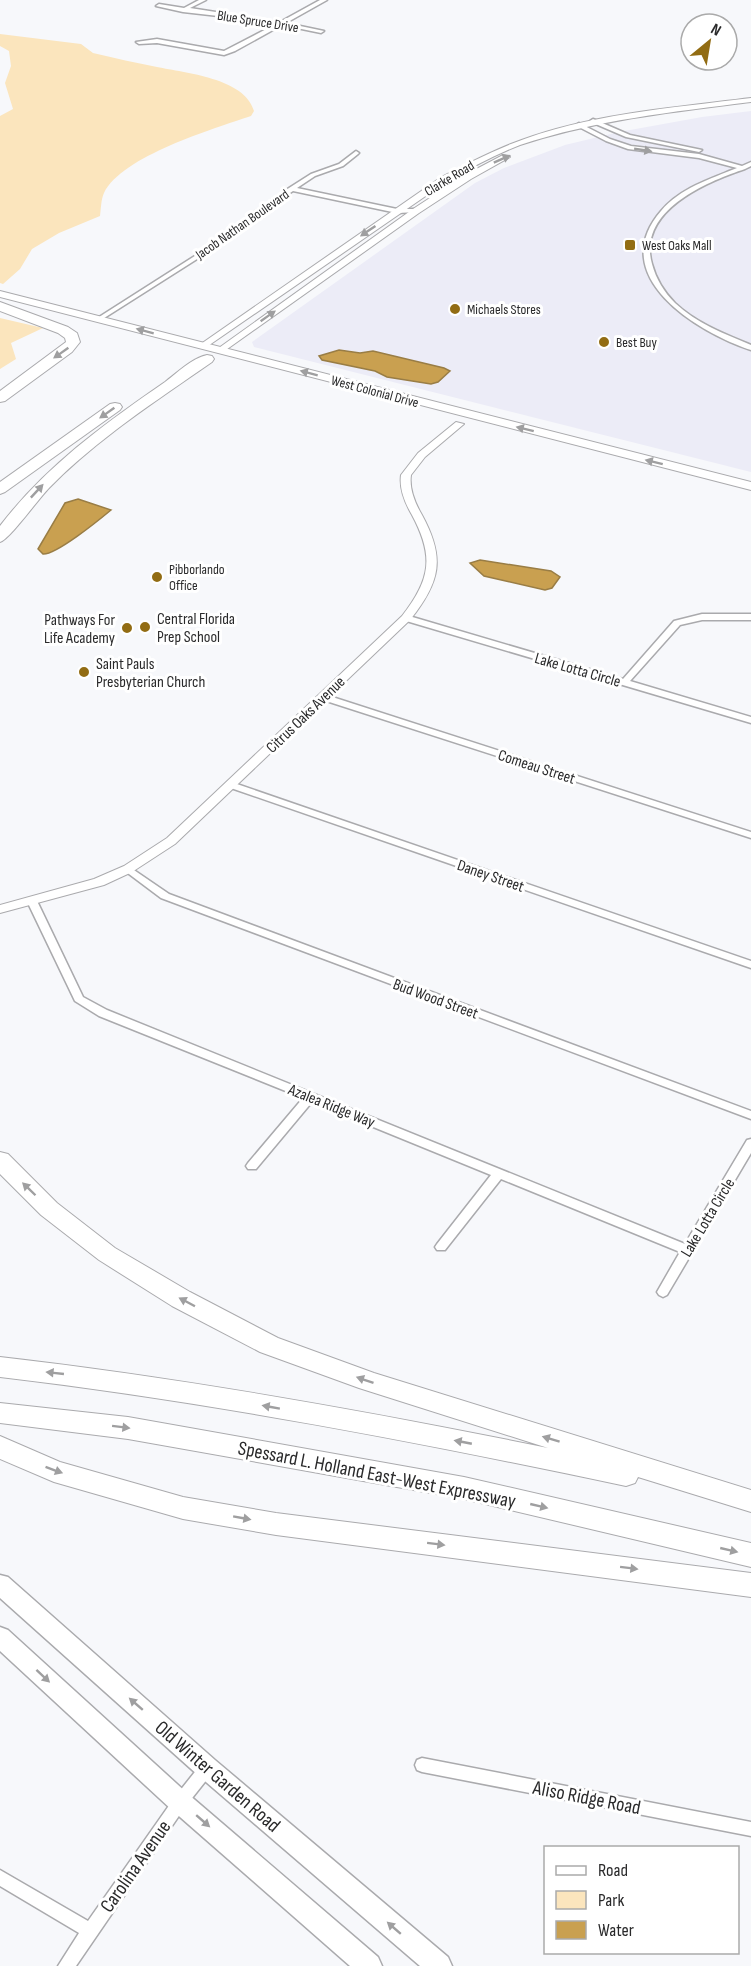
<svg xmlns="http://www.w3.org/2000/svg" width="751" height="1966" viewBox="0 0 751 1966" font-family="'Sofia Sans Condensed',sans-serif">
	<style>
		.built { fill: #ececf7 }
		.green { fill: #fbe5bd }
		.water { fill: #c9a050; stroke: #997d45; stroke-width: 1.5 }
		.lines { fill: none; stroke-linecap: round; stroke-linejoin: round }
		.minor-casing { stroke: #aaaaad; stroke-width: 3 }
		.tertiary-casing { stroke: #aaaaad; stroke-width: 2 }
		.secondary-casing { stroke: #aaaaad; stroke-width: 3 }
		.trunk-casing { stroke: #aaaaad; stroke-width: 2 }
		.motorway-casing { stroke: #aaaaad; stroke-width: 2 }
		.minor { fill: #fff; fill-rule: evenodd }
		.tertiary { fill: #fff; fill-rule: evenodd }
		.secondary { fill: #fff; fill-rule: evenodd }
		.trunk { fill: #fff; fill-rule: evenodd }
		.motorway { fill: #fff; fill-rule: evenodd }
		.oneway { fill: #9f9fa0 }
		.poi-dot { fill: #926c13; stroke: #fff; stroke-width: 2 }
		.labels { text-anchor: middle; stroke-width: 6; stroke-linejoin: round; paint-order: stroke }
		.far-street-label { font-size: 14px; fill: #2a2a2b; stroke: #fff }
		.far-poi-label { font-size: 14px; fill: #2a2a2b; stroke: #fff; text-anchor: start }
		.poi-label { font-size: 16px; fill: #2a2a2b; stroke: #fff; text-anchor: start }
		.street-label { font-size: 16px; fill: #2a2a2b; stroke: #fff }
		.near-street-label { font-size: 20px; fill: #2a2a2b; stroke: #fff }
	</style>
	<rect width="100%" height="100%" fill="#f7f8fb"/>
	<!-- built -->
	<path class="built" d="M751,111V472L254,347L252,342L475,183L504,168L565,145L619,132L702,117Z"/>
	<!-- green -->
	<g class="green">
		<path d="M0,34L81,44L93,53C115,58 136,63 157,67C185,73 245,78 254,111L251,116C213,129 122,156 104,193C101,199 101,209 100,216L59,233L32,249L20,269L3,284L0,283V116L13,109L5,83L11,66L9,51L0,46Z"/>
		<path d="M0,318L43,328L11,343L16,359L0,369Z"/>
	</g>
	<!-- water -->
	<g class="water">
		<path d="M339,350L360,353L373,351L444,368L450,371L438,382L431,384L387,377L375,371L322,360L319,356Z"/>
		<path d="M78,499L111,510C99,520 56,555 43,554L38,549L65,503Z"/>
		<path d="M480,560L551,571L560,577L552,588L545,590L484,576L470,563Z"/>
	</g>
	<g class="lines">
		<defs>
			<g id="minor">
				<path d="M199,0H206L190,8L280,22L320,0H327L286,23L324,31L321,33L282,25L235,51L224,55L157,43L139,44L136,42L157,39L224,51L276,24L245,19L183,12L156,6L159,4L184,8Z"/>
				<path d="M593,119L630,135L702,150L699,152L626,137L591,122L590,121Z"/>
				<path d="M579,123L610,139L631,146L699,154L742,166L751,162V166L745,169C706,182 637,211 652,264C656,279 664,292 675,303C696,323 725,334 751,345V350C697,332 605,276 661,211C680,188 710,179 737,168L699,158L628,149L606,141L577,126L576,125Z"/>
				<path d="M356,151L359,153L358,154L343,166L315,176L297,188L397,209H416L419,211L418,212L397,213L293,191L255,216L238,233L101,320L96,319L234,231L251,214L289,188L311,174L339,164Z"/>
				<path d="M702,614H751V620H702L680,625L630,681L751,717V723L403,620L402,618L406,615L409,616L623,679L674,621Z"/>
				<path d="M323,694L751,832V838L320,699V695Z"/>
				<path d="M231,782L751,961V968L228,787L226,785Z"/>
				<path d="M128,866L169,894L751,1111V1119L161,898L125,871L123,869L125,867Z"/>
				<path d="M32,898L37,901L83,997L107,1010L685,1244L747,1140L751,1139V1153L667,1295L663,1297L659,1295L657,1292L680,1252L501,1179L445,1250H437L435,1247L437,1244L491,1175L312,1102L256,1169H248L246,1166L248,1163L303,1098L99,1016L75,1001L27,901Z"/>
				<path d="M422,1758L751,1822V1836L422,1772L417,1770L415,1765L417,1760Z"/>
				<path d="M207,1761L212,1763L214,1768L212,1773L185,1807L76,1966H58L79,1933L0,1886V1870L88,1921L175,1797L202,1763Z"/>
			</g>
			<g id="tertiary">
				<path d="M751,98V102C673,112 595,120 520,145C494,155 470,168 446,182L205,348L198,346L440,178C463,166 486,154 511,144C586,114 671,108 751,98Z"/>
				<path d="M503,155L510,157L471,179L419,213L223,352L216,350L413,209L465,175Z"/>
				<path d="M456,422L464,424L425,457L411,475C409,489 415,503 422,515C446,559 440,582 410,620L175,844L132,872L104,885L0,913V905L94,879L124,866L167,838L402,616C431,579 434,556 412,515C405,503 399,489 401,475L418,453Z"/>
			</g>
			<g id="secondary">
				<path d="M0,1575L8,1577L215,1760L448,1957L452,1966H420L199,1776L0,1598Z"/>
				<path d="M0,1627L8,1630L188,1794L378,1957L382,1966H350L172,1810L0,1651Z"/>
			</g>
			<path id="trunk" d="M0,291L751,482V490L0,297Z"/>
			<g id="motorway">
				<path d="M0,302L68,327L77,333L80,342L72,352L5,401L0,402V391L66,342L65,338L58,333L0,311Z"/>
				<path d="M207,355L212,356L214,359L212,362C156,401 97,439 49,488C39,498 9,540 0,542V526C45,467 104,424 165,382C177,373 192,358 207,355Z"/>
				<path d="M115,403L120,404L122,407L120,410L5,492L0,494V482L110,404Z"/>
				<path d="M0,1152L8,1154L57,1203L115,1248L190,1292L278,1338L374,1373L751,1490V1512L638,1477L635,1483L626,1486C418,1442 211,1402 0,1377V1357C184,1378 366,1411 548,1448L359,1388L260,1352L172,1306L99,1260L41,1215L0,1174Z"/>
				<path d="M0,1403L128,1417L464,1477L751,1543V1567L464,1499L128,1439L0,1423Z"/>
				<path d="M0,1436L60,1462L183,1497L276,1513L751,1573V1597L276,1535L183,1519L54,1482L0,1459Z"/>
			</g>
		</defs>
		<!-- minor casing -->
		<use href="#minor" class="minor-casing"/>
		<!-- tertiary casing -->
		<use href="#tertiary" class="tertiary-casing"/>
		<!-- secondary casing -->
		<use href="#secondary" class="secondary-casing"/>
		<!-- trunk casing -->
		<use href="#trunk" class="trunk-casing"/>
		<!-- motorway casing -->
		<use href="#motorway" class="motorway-casing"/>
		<!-- minor -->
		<use href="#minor" class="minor"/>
		<!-- tertiary -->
		<use href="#tertiary" class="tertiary"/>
		<!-- secondary -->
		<use href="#secondary" class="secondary"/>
		<!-- trunk -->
		<use href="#trunk" class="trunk"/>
		<!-- motorway -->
		<use href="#motorway" class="motorway"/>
	</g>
	<!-- one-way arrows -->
	<defs><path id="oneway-solid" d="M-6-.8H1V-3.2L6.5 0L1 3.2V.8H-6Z" transform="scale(1.5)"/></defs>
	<g class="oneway">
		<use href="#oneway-solid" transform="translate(643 150) rotate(9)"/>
		<use href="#oneway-solid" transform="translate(502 159) rotate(-24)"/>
		<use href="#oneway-solid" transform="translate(368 231) rotate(146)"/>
		<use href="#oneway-solid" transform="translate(268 316) rotate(-35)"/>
		<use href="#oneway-solid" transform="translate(145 331) rotate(-165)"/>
		<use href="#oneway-solid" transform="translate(61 353) rotate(145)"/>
		<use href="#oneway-solid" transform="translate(309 373) rotate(-165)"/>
		<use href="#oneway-solid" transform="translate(107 413) rotate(145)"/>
		<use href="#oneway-solid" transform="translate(525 429) rotate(-166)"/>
		<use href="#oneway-solid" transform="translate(654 462) rotate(-166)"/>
		<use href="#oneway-solid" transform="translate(37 491) rotate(-47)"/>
		<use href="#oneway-solid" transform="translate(29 1189) rotate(-136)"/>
		<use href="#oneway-solid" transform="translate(187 1302) rotate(-152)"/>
		<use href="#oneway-solid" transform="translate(55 1373) rotate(-174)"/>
		<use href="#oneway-solid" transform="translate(365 1380) rotate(-161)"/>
		<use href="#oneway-solid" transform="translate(271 1407) rotate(-170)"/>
		<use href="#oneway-solid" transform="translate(121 1427) rotate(7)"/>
		<use href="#oneway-solid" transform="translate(551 1439) rotate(-163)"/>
		<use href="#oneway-solid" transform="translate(463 1442) rotate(-169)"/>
		<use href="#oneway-solid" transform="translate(54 1470) rotate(20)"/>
		<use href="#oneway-solid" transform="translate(539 1506) rotate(13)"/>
		<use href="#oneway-solid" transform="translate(242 1518) rotate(10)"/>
		<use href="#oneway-solid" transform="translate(436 1544) rotate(7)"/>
		<use href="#oneway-solid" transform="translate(729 1550) rotate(13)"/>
		<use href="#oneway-solid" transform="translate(629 1568) rotate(7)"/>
		<use href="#oneway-solid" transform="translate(43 1676) rotate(43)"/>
		<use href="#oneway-solid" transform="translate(136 1704) rotate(-139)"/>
		<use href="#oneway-solid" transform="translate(203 1821) rotate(41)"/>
		<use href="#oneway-solid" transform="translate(394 1928) rotate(-139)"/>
	</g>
	<!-- markers -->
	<g class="poi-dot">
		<rect x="624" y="239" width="12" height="12" rx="3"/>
		<circle cx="455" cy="309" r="6"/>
		<circle cx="604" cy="342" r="6"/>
		<circle cx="157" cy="577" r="6"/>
		<circle cx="145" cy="627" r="6"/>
		<circle cx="127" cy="628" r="6"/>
		<circle cx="84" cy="672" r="6"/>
	</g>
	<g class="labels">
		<!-- far-street labels -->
		<g class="far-street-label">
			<text transform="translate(258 21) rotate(9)" y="5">Blue Spruce Drive</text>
			<text transform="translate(449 178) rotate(-31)" y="5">Clarke Road</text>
			<text transform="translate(242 224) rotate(-35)" y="5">Jacob Nathan Boulevard</text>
			<text transform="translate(375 391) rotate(15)" y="5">West Colonial Drive</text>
		</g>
		<!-- far-poi labels -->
		<g class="far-poi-label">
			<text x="642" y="250">West Oaks Mall</text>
			<text x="467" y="314">Michaels Stores</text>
			<text x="616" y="347">Best Buy</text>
			<text x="169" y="574">Pibborlando<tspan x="169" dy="16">Office</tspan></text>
		</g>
		<!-- poi labels -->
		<g class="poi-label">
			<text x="157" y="624">Central Florida<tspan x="157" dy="18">Prep School</tspan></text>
			<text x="115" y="625" text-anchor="end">Pathways For<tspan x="115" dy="18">Life Academy</tspan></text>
			<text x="96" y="669">Saint Pauls<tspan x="96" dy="18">Presbyterian Church</tspan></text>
		</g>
		<!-- street labels -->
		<g class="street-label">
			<text transform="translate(578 669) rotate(16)" y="6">Lake Lotta Circle</text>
			<text transform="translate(305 714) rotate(-44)" y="6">Citrus Oaks Avenue</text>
			<text transform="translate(537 766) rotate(18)" y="6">Comeau Street</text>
			<text transform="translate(491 875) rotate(19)" y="6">Daney Street</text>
			<text transform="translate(436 998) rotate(20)" y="6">Bud Wood Street</text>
			<text transform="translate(332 1105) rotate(22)" y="6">Azalea Ridge Way</text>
			<text transform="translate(707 1217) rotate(-59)" y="6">Lake Lotta Circle</text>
		</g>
		<!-- near-street labels -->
		<g class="near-street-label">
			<text transform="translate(377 1474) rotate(11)" y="7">Spessard L. Holland East-West Expressway</text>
			<text transform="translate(218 1776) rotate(41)" y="7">Old Winter Garden Road</text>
			<text transform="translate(587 1797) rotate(11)" y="7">Aliso Ridge Road</text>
			<text transform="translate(135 1866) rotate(-55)" y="7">Carolina Avenue</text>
		</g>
	</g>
	<!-- legend -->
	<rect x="544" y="1846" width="195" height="108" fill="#ffffff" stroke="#aaaaaa" stroke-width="1.5"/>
	<rect x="556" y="1866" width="30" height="9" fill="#ffffff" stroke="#aaaaaa" stroke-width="1.5"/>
	<text x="598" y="1876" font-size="18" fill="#2a2a2b">Road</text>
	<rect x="556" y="1891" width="30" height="18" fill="#fbe5bd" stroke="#aaaaaa" stroke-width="1.5"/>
	<text x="598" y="1906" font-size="18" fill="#2a2a2b">Park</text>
	<rect x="556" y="1921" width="30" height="18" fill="#c9a050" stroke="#aaaaaa" stroke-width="1.5"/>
	<text x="598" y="1936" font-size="18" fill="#2a2a2b">Water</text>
	<!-- north arrow -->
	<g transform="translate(709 42) rotate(30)"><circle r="28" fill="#ffffff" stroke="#aaaaaa" stroke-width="1.5"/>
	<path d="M0-4.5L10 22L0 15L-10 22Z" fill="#926c13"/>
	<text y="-9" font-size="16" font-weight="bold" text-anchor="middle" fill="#2a2a2b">N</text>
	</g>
</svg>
